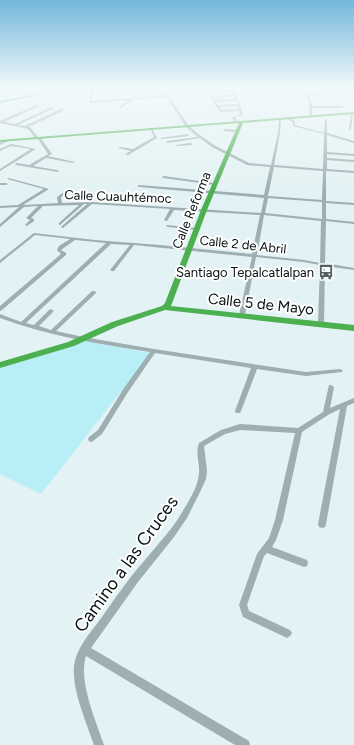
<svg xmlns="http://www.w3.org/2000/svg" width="354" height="745" viewBox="0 0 354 745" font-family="Figtree,sans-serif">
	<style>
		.green { fill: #b8eff6 }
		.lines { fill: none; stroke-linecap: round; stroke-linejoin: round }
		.street { fill: #9dafb1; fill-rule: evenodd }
		.fast { fill: #4caf50; fill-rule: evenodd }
		.labels { text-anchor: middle; stroke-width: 4; stroke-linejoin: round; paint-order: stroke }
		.far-street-label { font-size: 13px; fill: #081113; stroke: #fefefe }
		.far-poi-label { font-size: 13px; fill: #081113; stroke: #fefefe; text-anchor: end }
		.street-label { font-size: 15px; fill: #081113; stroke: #fefefe }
		.near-street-label { font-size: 18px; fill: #081113; stroke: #fefefe }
	</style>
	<rect width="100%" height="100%" fill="#e3f2f4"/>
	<!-- green -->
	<g class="green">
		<path d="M32,88H62L5,99L0,96V94Z"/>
		<path d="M86,341L151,353L41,494L0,474V367Z"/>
	</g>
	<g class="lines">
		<!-- street -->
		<g class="street">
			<path d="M25,88H30L0,94V92Z"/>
			<path d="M91,88H93L92,101L132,98L131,94L132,93L133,94L134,98L166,95L161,88H163L188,125L197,133L214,145L249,163L271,165L278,133L279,119L280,118L281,119L280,133L274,165L323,169L324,134L293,126V122L286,118L288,117L295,121V125L324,133L325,120L327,119V133L354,141V143L327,135V152L354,154V156L327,154V158L354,160V162L327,160V169L354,171V173L326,171V201L354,203V205L326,203V219L354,222V224L326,221L325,263L354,268V270L325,266L324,324L321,326L318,324L320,265L304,262L256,257L245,315L242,317L239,315L252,257L134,245L114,271H112L110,270L130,245L111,244L26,323L34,325L49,310L51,309L54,311L39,326L51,330L92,291H94L96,292V293L56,331L83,337L154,349L306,372L340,369L342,370L343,371L342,372L306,376L257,369L241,411L240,413H236L235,411L251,368L155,353L128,392L102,434L93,441L91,442L89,441L88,439L89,437L98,430L124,388L150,352C99,344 48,336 0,318V314L21,322L106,243L75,240L61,250L66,253V255L2,310L0,311V306L61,254L57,250L59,246L70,239L35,235L0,263V260L34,233L95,240L160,245L252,254L260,215L174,210L167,221H166L164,220L170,209L92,204L63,228L61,227L62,226L87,204H84L60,225H59V223L79,205L43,206L31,218L34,219V221L27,226L25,225L30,220L26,218L38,206L24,207L0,227V224L19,207L0,208V206L18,205L44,189L7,179L9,178L49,189L23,205L58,203L57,197L67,190H68V192L61,197L62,203L91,202L261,213L264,198L139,187L137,186L139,185L264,195L270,167L247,165L212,147L200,138L175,142L166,143L167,141L198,137L186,127L167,97L134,99L121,108L120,106L130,100L90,103ZM274,167L323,171L322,200L268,196ZM268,198L322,202V219L265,213ZM264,215L321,221L320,263L304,260L257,255Z"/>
			<path d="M120,88H125L122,89L123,97L121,96Z"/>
			<path d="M204,88H214L207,90L208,91L233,90V88H235L243,115L235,117L237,123H235L232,117L240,115L239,111L220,112ZM234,92L235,94L212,96L209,93ZM235,96L236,99L214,100L213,98ZM237,101L238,104L218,105L216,102ZM238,106L239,109L222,110L219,107Z"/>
			<path d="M304,88H306L308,93H339L309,95L311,101L312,106H342L343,107L342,108H312V116L310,117L309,108L308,107L309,106V101L306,95L305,94L306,93Z"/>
			<path d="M37,105L39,106L4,122L15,124L52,107L54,108L18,125L25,126L61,109H63V111L28,127H30L38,137H40L52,154L48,156L75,162L73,163L46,158L33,166L57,170L59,171L58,172L16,165L15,164L17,163L29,165L48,154L38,139H36L28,129L0,123V121Z"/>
			<path d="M352,112L353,113L351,129L350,130L349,129L351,113Z"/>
			<path d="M150,128H152L157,138L128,155L125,154L131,151L118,148L120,147L133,149L154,137Z"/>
			<path d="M224,129L238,130L239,131L238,132L223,131Z"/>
			<path d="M188,134L189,136L162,139L160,138Z"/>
			<path d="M5,140L8,141L0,145V143Z"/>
			<path d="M191,143L192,145L177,146L175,145Z"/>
			<path d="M11,144L36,149L0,171V169L31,149L11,146L0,151V149Z"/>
			<path d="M164,176L214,183L216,184L214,185L163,178L162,177Z"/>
			<path d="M0,183H6L8,184L6,185H0Z"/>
			<path d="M167,225L196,228L198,229L196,230L168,227L166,226Z"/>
			<path d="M329,385H331L334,387L330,408L354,398V403L347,406L326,524L325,527L322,528L319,527L318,524L340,409L328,415L302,432L283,520L276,540L272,547L307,560L308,563L307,566L304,567L267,553L264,556L247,605L249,611L290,630L292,633L290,636L287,638L243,617L239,605L257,554L269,538L275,520L295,433L240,430L225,434L204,446L207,470L206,479L201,490L187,518L174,537L138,582L91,648L249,741L250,745H235L86,656C78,681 96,721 104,745H94C86,721 72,691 74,666C76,649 89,634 99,621C114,600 128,579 145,560C157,545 171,531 181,514C188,502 198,488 199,473C200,463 195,453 199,443L221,430L240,424L298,428L323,412Z"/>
		</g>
		<!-- fast -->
		<g class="fast">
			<path d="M65,88H72L0,103V101Z"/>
			<path d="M354,112V114L243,123L207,210L171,306L354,325V331L165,310L118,326L74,346L0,368V362L68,342L112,322L162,306L165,303L201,210L239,123L0,142V140Z"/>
		</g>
	</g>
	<!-- sky -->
	<linearGradient id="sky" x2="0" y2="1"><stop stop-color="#72b7da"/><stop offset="0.46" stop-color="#f2f9fa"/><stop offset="1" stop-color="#f2f9fa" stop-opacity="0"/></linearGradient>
	<rect width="354" height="192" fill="url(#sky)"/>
	<!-- icons -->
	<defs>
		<symbol id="bus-bare" viewBox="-9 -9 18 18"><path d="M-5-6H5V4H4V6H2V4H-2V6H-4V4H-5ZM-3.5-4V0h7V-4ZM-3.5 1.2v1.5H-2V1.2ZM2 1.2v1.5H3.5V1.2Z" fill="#556062" stroke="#fefefe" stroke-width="2.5" paint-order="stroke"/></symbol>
	</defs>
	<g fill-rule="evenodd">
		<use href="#bus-bare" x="315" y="261" width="22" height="22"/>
	</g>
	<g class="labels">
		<!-- far-street labels -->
		<g class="far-street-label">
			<text transform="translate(118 196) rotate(2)" y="5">Calle Cuauhtémoc</text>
			<text transform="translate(191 210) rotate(-68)" y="5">Calle Reforma</text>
			<text transform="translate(243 244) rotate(6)" y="5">Calle 2 de Abril</text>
		</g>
		<!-- far-poi labels -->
		<g class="far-poi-label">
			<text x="314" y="277">Santiago Tepalcatlalpan</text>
		</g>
		<!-- street labels -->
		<g class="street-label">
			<text transform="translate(261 304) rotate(6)" y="5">Calle 5 de Mayo</text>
		</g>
		<!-- near-street labels -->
		<g class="near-street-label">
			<text transform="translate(126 564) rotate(-54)" y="6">Camino a las Cruces</text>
		</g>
	</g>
</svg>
